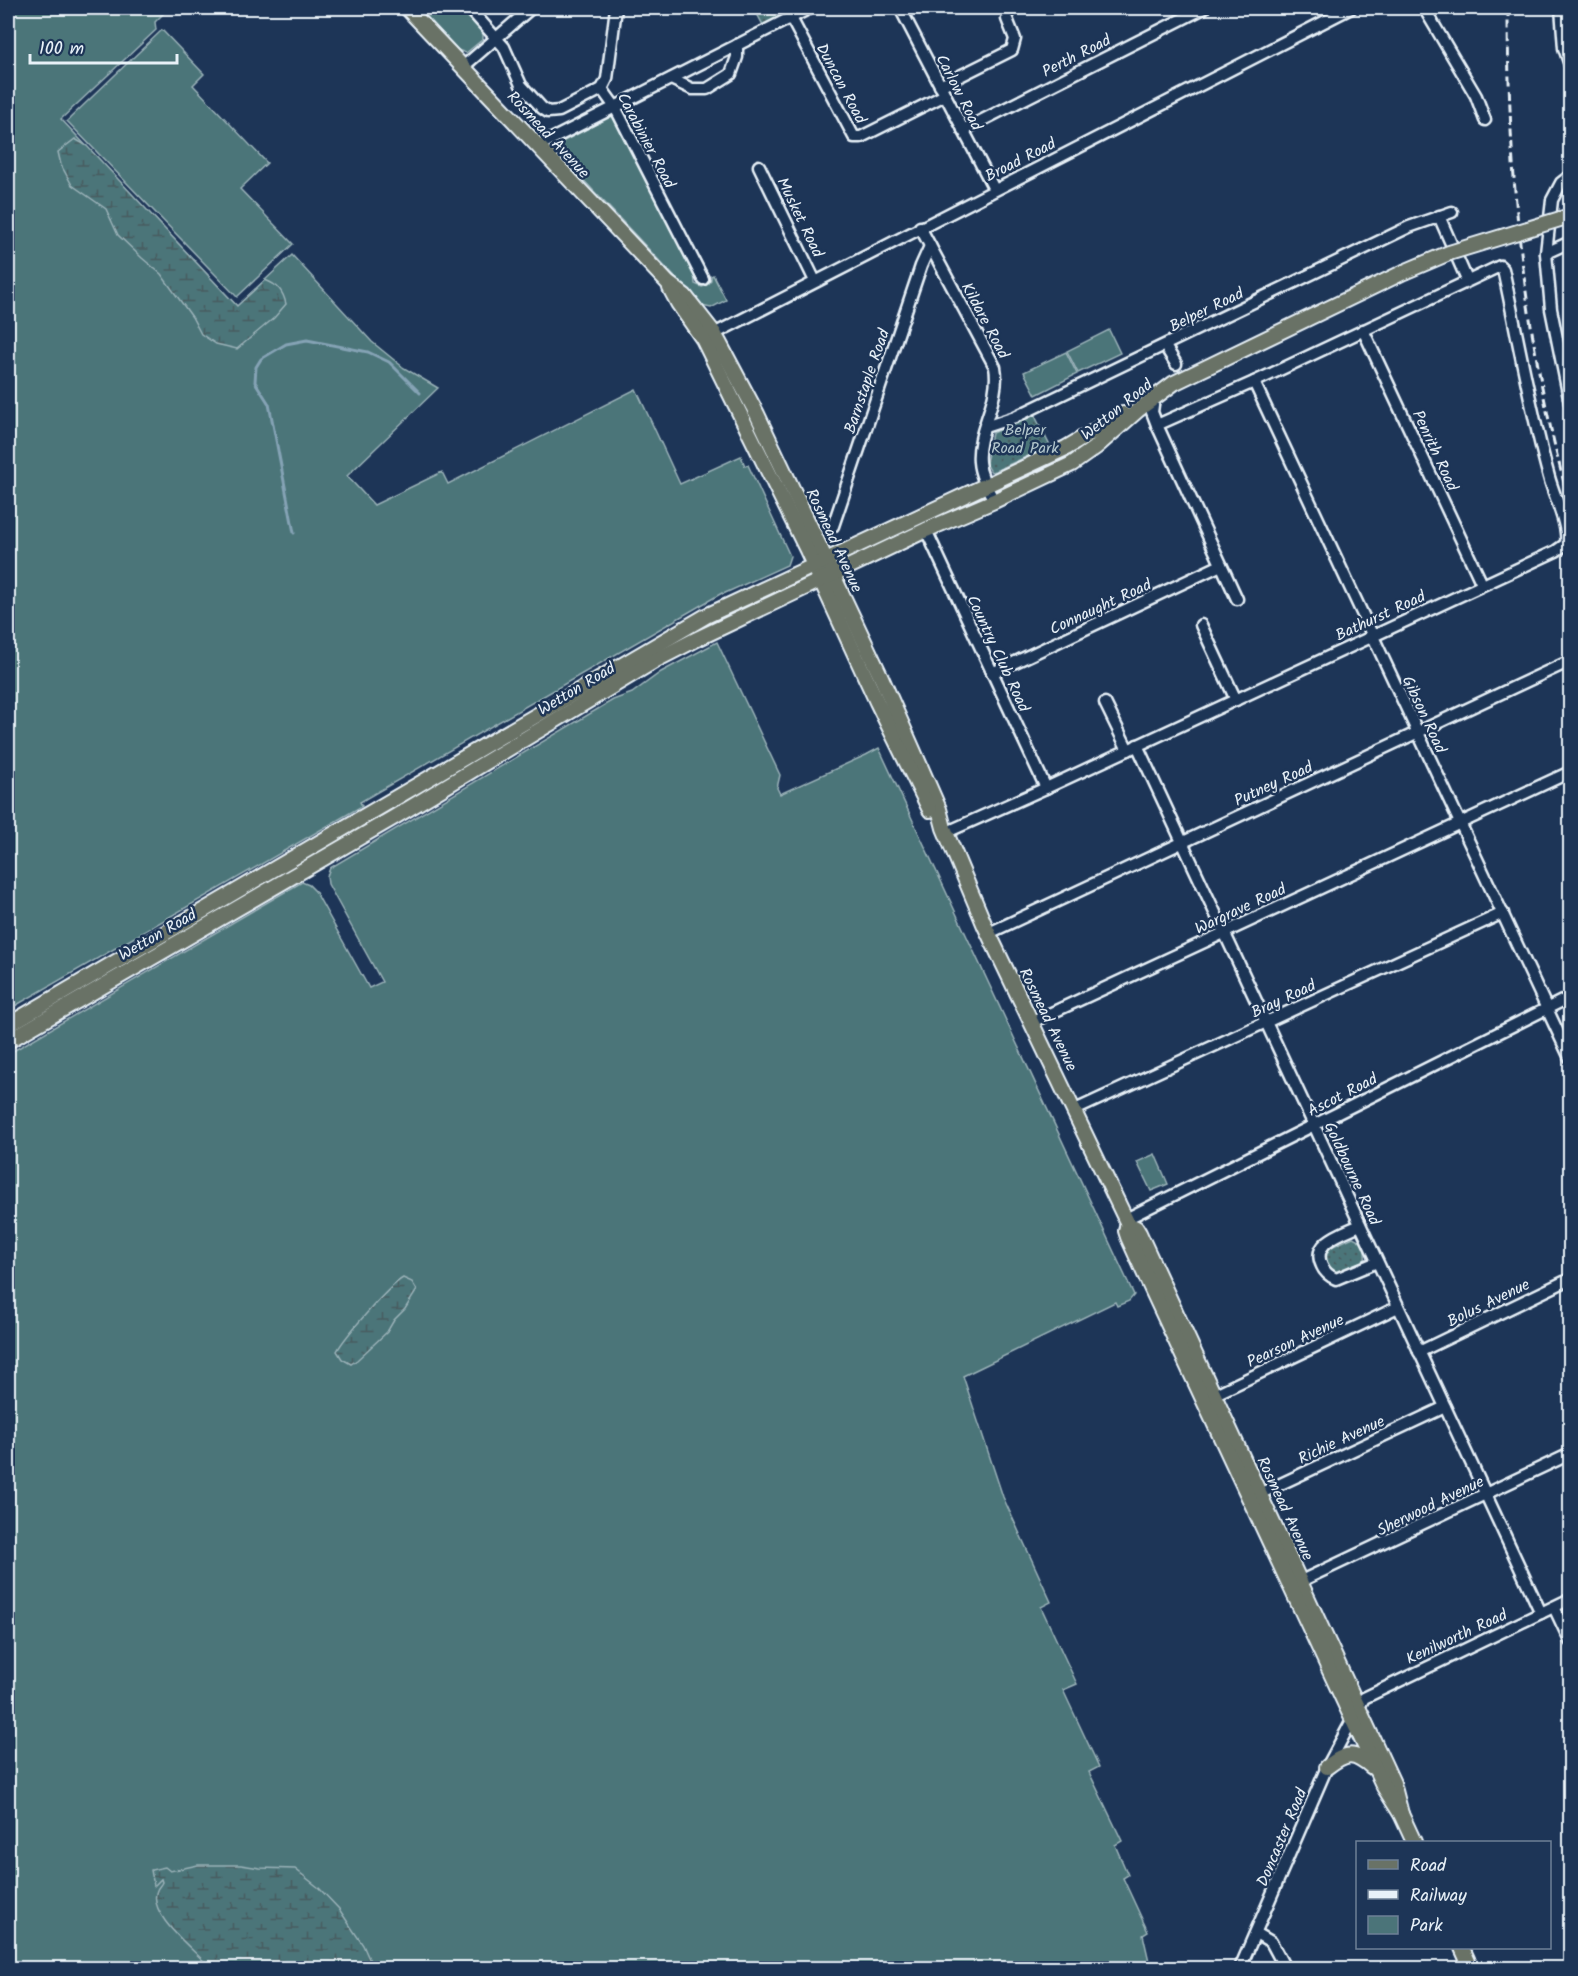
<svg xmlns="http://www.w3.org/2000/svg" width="1578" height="1976" viewBox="0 0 1578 1976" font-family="Kalam,sans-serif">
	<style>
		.green { fill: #4b7479; stroke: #9ab2b8; stroke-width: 1.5 }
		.wetland { fill: url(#wetland-marsh); stroke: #9ab2b8; stroke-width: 1.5 }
		.park { fill: url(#park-dots); stroke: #9ab2b8; stroke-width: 1.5 }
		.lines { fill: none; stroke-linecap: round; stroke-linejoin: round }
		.stream { stroke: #85a3b5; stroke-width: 3 }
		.minor-casing { stroke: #e8f1f8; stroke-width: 15 }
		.major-casing { stroke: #e8f1f8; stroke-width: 18 }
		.minor { stroke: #1d3557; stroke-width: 10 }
		.major { stroke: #697266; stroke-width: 14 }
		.rail { stroke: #e8f1f8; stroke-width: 3; stroke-dasharray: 9 4.5; stroke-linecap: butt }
		.major-bridge-casing { stroke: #e8f1f8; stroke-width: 18; stroke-linecap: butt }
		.major-bridge { stroke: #697266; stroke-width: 14 }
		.labels { text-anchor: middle; stroke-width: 5; stroke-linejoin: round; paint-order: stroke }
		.street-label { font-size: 16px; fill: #e8f1f8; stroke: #1d3557 }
		.park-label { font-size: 16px; fill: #b1c5cc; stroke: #1d3557 }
	</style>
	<defs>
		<pattern id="wetland-marsh" width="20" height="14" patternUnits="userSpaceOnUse" patternTransform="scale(1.5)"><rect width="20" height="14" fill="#4b7479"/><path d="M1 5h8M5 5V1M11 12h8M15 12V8" fill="none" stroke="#485c5f"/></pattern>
		<pattern id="park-dots" width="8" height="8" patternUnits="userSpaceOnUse" patternTransform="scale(1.5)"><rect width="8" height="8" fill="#4b7479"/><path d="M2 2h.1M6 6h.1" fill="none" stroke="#485c5f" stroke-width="1.8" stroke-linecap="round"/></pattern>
	</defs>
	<rect width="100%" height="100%" fill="#1d3557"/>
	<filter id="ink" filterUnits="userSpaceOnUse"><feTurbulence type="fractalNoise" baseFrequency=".0167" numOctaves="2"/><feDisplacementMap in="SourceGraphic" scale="12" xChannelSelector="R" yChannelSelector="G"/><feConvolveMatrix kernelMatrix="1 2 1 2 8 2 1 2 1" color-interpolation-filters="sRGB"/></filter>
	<g filter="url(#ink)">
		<!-- green -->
		<g class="green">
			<path d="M8,8L168,9L155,22L156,30L61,119L237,306L292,255L372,342L404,368L438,388L347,476L374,505L442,472L448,484L636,389L680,484L741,456L745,466L748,465L790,556L787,565L723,594L722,593L360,802L362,806L8,1010Z"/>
			<path d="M419,8H463L483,30V39L466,53L458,50Z"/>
			<path d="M162,30L204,74L193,85L267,163L240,189L293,244L237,297L67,121Z"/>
			<path d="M612,116L615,118L694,272L695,284L702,287C708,285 712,283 711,276L713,275L726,300L711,308L702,306L558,153V147L560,143Z"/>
			<path d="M1109,330L1120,353L1078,373L1067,351Z"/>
			<path d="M1066,352L1077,374L1036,395L1024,372Z"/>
			<path d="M717,642L780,775L777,788L780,794L866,755L879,748L1134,1295L1129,1301L1117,1306L1115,1302L963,1376L1003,1497L1051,1602L1041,1607L1077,1684L1063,1690L1099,1767L1089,1772L1122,1841L1115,1845L1128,1875L1123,1878L1148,1932L1143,1935L1149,1961H1147L1148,1968H8V1054L302,882L309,885L315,891L369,988L382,982L328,884L327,876L330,868L613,700L632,693L661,672Z"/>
			<path d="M1155,1154L1168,1184L1151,1191L1137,1162Z"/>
		</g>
		<!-- wetland -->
		<g class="wetland">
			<path d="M75,139L87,146L237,306L265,280C278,285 283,291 286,304L274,318L237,349L216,344L201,334L192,317L161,274L142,258L118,235L106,209L72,185L61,165L58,152Z"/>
			<path d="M403,1278L412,1282L417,1290L405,1309L394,1320L387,1332L357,1360L351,1364L342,1359L337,1351C345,1336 389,1286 403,1278Z"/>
			<path d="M198,1865H241L260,1868L295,1869L319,1888L339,1909L363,1945L373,1968H210C198,1952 146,1916 157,1890C158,1887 161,1885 162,1882L161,1879L154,1886L151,1870L165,1867L170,1871Z"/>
		</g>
		<!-- park -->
		<g class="park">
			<path d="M754,8H801L764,27Z"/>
			<path d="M1034,414L1050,446L995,471L991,472L986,463L992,433Z"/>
			<path d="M1353,1237C1364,1242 1366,1249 1365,1261L1338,1273L1330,1269L1324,1256L1327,1249Z"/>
		</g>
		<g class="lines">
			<!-- stream -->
			<path class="stream" d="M294,533L269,404L255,382L256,367L261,359L286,344L307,340L368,352L389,362L420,393"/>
			<defs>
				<g id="minor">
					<path d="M469,8L504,47L521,85L542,108L548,112L559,111L602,89"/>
					<path d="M616,8L607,79L602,89L615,107L703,279"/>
					<path d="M900,8L994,189"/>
					<path d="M1424,8L1476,96L1485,120"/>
					<path d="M1561,8L1564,48L1570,65"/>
					<path d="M791,18L854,137H861L945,95"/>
					<path d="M463,67L531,8"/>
					<path d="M671,79L692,89H707L731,74L737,57V45"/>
					<path d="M940,86L1012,50L1015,39L1007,19"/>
					<path d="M963,130L1204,8"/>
					<path d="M538,146L810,8"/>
					<path d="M759,166L815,281"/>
					<path d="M1570,176L1561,183L1552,200L1546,253L1551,309L1570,403"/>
					<path d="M1439,216L1467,280"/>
					<path d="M920,227L995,367C1001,400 976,431 979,462C980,476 988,489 994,501"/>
					<path d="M1546,253L1570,242"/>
					<path d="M1363,330L1482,584"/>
					<path d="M708,337L1351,8"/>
					<path d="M1165,346L1176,364"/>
					<path d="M1254,382L1570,1058"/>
					<path d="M1154,398L1152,412L1157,425L1237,599"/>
					<path d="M985,427L1015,417L1409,227L1452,212"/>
					<path d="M833,526L921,266L930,246"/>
					<path d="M926,530L1046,788"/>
					<path d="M1201,625L1236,700"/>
					<path d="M992,673L1221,565"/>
					<path d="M1105,703L1128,750"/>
					<path d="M1137,745L1541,1613"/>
					<path d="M947,832L1046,788L1556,551L1566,544C1569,526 1554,496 1549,477C1530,409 1518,338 1503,269L1500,266L1254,382L1157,425"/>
					<path d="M989,933L1570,661"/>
					<path d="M1032,1022L1570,772"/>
					<path d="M1075,1110L1503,913"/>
					<path d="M1126,1219L1570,997"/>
					<path d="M1360,1225C1343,1233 1310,1242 1322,1266C1325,1273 1329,1276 1336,1279L1377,1262"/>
					<path d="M1419,1352L1570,1279"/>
					<path d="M1207,1398L1398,1307"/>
					<path d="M1255,1496L1445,1407"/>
					<path d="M1301,1581L1570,1454"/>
					<path d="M1554,1607L1570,1641"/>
					<path d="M1256,1933L1271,1942L1285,1968"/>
					<path d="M1240,1968L1327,1767L1364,1698L1570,1599"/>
				</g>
				<g id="major">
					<path d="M407,8L668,283L685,296L714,333L757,414L881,677L939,809L944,828L985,926L1128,1224L1136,1228L1139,1233L1393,1783L1401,1814"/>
					<path d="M670,288L678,303L703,339L807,550L877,702L930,810"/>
					<path d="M8,1025L706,616L1066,448L1123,414"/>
					<path d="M8,1041L393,818L656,660L697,639L926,530L994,501L1072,464L1096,447L1138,410L1174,383L1404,272"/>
					<path d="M1128,1224L1126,1231L1128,1237L1148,1281L1384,1787L1401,1814L1414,1842"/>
					<path d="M1327,1767C1347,1752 1353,1751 1372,1767"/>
					<path d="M1462,1948L1471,1968"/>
				</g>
			</defs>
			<!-- minor casing -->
			<use href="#minor" class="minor-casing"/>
			<!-- major casing -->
			<use href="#major" class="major-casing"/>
			<!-- minor -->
			<use href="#minor" class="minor"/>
			<!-- major -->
			<use href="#major" class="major"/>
			<!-- rail -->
			<path class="rail" d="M1508,8C1508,179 1524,339 1570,505"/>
			<defs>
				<path id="major-bridge" d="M1404,272L1449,253L1570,216"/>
			</defs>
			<!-- major-bridge casing -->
			<use href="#major-bridge" class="major-bridge-casing"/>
			<!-- major-bridge -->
			<use href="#major-bridge" class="major-bridge"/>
		</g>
	</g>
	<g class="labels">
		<!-- street labels -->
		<g class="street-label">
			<text transform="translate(1076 55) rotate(-27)" y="6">Perth Road</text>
			<text transform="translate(842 83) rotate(62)" y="6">Duncan Road</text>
			<text transform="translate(960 92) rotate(63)" y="6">Carlow Road</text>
			<text transform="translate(549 134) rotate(47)" y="6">Rosmead Avenue</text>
			<text transform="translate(647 140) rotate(62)" y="6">Carabinier Road</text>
			<text transform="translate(1020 159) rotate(-27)" y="6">Broad Road</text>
			<text transform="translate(801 217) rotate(64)" y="6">Musket Road</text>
			<text transform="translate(1206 309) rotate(-26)" y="6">Belper Road</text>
			<text transform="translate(986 320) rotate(62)" y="6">Kildare Road</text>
			<text transform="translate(866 381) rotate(-71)" y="6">Barnstaple Road</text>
			<text transform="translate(1116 409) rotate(-39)" y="6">Wetton Road</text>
			<text transform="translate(1436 450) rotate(65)" y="6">Penrith Road</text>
			<text transform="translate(835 540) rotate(65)" y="6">Rosmead Avenue</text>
			<text transform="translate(1100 606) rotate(-25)" y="6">Connaught Road</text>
			<text transform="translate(1380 615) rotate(-25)" y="6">Bathurst Road</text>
			<text transform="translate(999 653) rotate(65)" y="6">Country Club Road</text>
			<text transform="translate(576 688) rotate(-31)" y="6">Wetton Road</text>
			<text transform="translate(1425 714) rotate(65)" y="6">Gibson Road</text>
			<text transform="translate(1273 783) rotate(-25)" y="6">Putney Road</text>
			<text transform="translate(1240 908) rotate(-25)" y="6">Wargrave Road</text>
			<text transform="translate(157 934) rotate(-30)" y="6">Wetton Road</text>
			<text transform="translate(1283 998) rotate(-25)" y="6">Bray Road</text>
			<text transform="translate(1049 1019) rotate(64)" y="6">Rosmead Avenue</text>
			<text transform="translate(1342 1094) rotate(-27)" y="6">Ascot Road</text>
			<text transform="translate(1353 1173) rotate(65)" y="6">Goldbourne Road</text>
			<text transform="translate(1488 1302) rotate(-26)" y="6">Bolus Avenue</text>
			<text transform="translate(1295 1340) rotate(-25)" y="6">Pearson Avenue</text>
			<text transform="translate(1341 1439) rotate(-25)" y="6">Richie Avenue</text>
			<text transform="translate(1430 1505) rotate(-26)" y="6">Sherwood Avenue</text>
			<text transform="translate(1286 1508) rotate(65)" y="6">Rosmead Avenue</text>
			<text transform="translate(1456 1636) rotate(-25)" y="6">Kenilworth Road</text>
			<text transform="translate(1281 1837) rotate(-67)" y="6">Doncaster Road</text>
		</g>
		<!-- park labels -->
		<g class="park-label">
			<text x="1025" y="435">Belper<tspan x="1025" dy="18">Road Park</tspan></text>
		</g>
	</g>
	<!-- margin -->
	<rect width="1578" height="1976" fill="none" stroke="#1d3557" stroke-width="30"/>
	<rect x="15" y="15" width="1548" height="1946" fill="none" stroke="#e8f1f8" stroke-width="2" filter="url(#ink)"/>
	<!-- legend -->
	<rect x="1356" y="1841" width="195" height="108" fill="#1d3557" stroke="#6e8097" stroke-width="1.5"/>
	<rect x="1368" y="1860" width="30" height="9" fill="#697266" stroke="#6e8097" stroke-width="1.5"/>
	<text x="1410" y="1871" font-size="18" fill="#e8f1f8">Road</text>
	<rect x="1368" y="1890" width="30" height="9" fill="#e8f1f8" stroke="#6e8097" stroke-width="1.5"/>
	<text x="1410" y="1901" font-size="18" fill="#e8f1f8">Railway</text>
	<rect x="1368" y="1916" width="30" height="18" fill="#4b7479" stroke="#6e8097" stroke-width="1.5"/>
	<text x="1410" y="1931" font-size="18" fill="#e8f1f8">Park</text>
	<!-- scale -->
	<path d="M30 54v9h147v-9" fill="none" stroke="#e8f1f8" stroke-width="3"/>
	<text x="39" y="54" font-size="18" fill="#e8f1f8" stroke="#1d3557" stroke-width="4.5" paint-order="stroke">100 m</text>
</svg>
